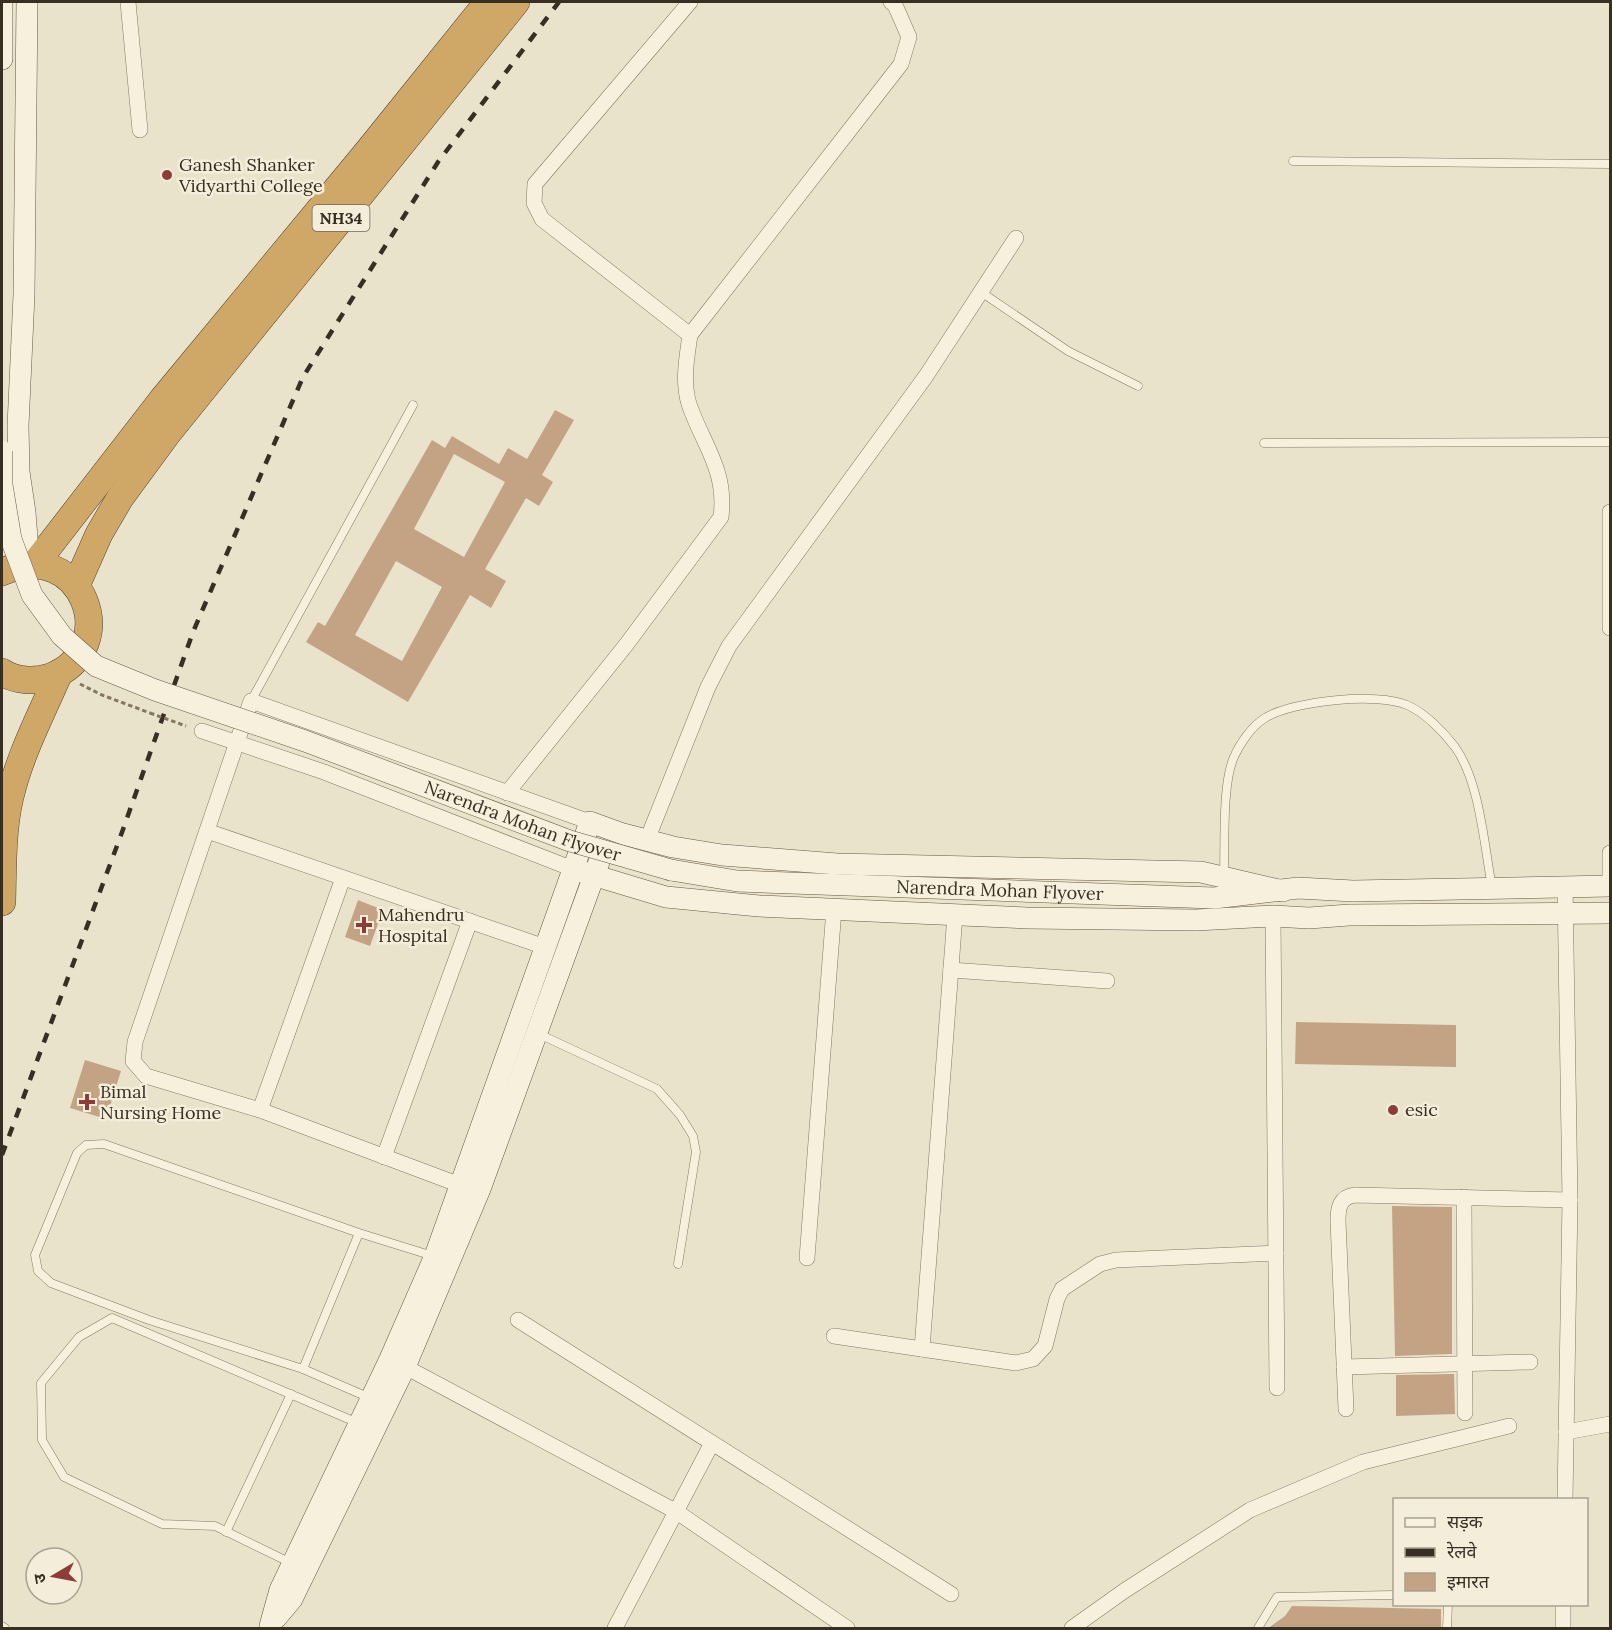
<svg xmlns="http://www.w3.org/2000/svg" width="1612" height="1630" viewBox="0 0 1612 1630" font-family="Lora,'Noto Sans Devanagari',serif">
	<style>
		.building { fill: #c4a385; fill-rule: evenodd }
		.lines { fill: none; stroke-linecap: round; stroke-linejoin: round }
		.lane-casing { stroke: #857661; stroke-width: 9 }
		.street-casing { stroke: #857661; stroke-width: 16 }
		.secondary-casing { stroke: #685844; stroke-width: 22 }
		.highway-casing { stroke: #544534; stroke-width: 28 }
		.path { stroke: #857661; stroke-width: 3; stroke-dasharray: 4.5 3; stroke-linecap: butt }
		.lane { stroke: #f6f0dd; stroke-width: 8 }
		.street { stroke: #f6f0dd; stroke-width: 15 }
		.secondary { stroke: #f6f0dd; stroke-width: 21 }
		.highway { stroke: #cfa766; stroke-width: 27 }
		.rail { stroke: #382e22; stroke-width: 4.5; stroke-dasharray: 10 10; stroke-linecap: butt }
		.secondary-bridge-casing { stroke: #685844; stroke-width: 22; stroke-linecap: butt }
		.path-bridge { stroke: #857661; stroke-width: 3; stroke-dasharray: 4.5 3; stroke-linecap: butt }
		.secondary-bridge { stroke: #f6f0dd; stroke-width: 21 }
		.poi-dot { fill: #8e3c37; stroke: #f3edda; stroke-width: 2 }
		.labels { text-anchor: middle; stroke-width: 5; stroke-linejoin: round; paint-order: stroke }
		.shield { fill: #f3edda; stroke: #706759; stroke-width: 1.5 }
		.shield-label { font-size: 16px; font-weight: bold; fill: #382e22 }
		.poi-label { font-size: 18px; fill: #382e22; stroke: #f3edda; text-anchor: start }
		.street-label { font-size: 18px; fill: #382e22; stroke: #f3edda }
	</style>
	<rect width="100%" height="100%" fill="#eae3cb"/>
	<!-- building -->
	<g class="building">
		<path d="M555,410L574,420L542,475L553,482L539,506L526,498L485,569L506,581L491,608L470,595L408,702L306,642L318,622L325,626L432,440L445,448L452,436L499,464L508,448L527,459ZM454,454L505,482L464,557L414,529ZM396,561L442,587L402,661L355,635Z"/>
		<path d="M358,900L383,910L370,946L345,937Z"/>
		<path d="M1296,1022L1456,1025V1067L1295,1064Z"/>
		<path d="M85,1060L121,1071L106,1119L70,1108Z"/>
		<path d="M1392,1206L1452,1207V1354L1395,1356Z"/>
		<path d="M1454,1374L1455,1414L1396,1416V1375Z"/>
		<path d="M1292,1606L1441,1609V1629H1267L1285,1616Z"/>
	</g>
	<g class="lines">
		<defs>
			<g id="lane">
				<path d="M1293,161L1610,164"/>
				<path d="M981,292L1068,351L1138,386"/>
				<path d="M1264,443L1610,442"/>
				<path d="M251,701L413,405"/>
				<path d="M1224,875C1225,844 1222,783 1234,757C1240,743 1252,726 1265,718C1292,701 1378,692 1407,705C1425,713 1443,731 1455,747C1480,782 1484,845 1492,887"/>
				<path d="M539,1034L657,1089L680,1115L693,1136L696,1152L678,1264"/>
				<path d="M359,1233L303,1369L149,1320L51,1283L38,1271L35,1255L77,1153L86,1145L104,1144L359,1233L433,1256"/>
				<path d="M303,1369L370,1398"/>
				<path d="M226,1532L291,1394"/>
				<path d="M291,1563L215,1526L162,1524L64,1477L42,1440L41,1383L79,1337L112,1318L358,1423"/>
				<path d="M2,1626L5,1628"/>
				<path d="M1258,1628L1277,1597L1394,1595"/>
				<path d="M1447,1628L1448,1604"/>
			</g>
			<g id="street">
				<path d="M128,2L140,130"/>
				<path d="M690,2L535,184L534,203L542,219L690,335L901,64L909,37L895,5L891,2"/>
				<path d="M1610,512V628"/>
				<path d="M202,731L324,772L573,869"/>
				<path d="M507,793L626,645L721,517C727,470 703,445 689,404C682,381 687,357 690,335"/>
				<path d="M207,831L545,947"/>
				<path d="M647,840L708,687L729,646L926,376L1016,238"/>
				<path d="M1565,886L1570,1200L1565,1500"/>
				<path d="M1610,886V853"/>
				<path d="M1273,916L1277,1388"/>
				<path d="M951,970L1107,981"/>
				<path d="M260,1110L343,878"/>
				<path d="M384,1157L470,921"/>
				<path d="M460,1185L260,1110L146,1076L133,1061L135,1042L251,701L590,822"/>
				<path d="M1464,1197L1465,1413"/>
				<path d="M807,1258L834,909"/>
				<path d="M518,1320L951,1594"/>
				<path d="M834,1336L1016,1363L1033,1359L1045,1346L1057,1299L1062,1289L1100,1264L1116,1260L1276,1253"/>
				<path d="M922,1349L955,915"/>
				<path d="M398,1363L677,1512L847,1628"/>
				<path d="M1344,1367L1530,1362"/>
				<path d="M1346,1409L1338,1221C1338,1207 1340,1197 1355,1195L1570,1200"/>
				<path d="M1566,1432L1610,1424"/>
				<path d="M615,1628L712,1443"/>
				<path d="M1072,1628L1124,1591L1250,1510L1363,1462L1509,1426"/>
				<path d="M1563,1628V1604"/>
			</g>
			<g id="secondary">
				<path d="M27,2L24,295L18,426L19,472L25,512L29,564"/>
				<path d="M2,59V2"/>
				<path d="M573,869L666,897L759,906L1027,918L1196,920L1273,916L1309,918L1349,915L1610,913"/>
				<path id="s1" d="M671,870L737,881L1214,898L1298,888L1353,891L1610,886"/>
				<path d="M276,1618L292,1599L405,1367L480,1189L599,862"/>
				<path d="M270,1626L280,1590L390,1359L435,1256L590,822L623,834L673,847L722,855L837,864L1201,872L1283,891"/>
			</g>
			<g id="highway">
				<path d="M35,564L162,400L369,150L488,2"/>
				<path d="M2,572C83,536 124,649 50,677C35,682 15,681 2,672"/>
				<path d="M76,586L99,534L120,498L167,434L516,2"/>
				<path d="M2,902C3,867 2,830 10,797C20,754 42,713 59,673"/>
			</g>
		</defs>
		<!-- lane casing -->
		<use href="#lane" class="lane-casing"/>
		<!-- street casing -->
		<use href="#street" class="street-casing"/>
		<!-- secondary casing -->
		<use href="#secondary" class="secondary-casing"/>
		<!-- highway casing -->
		<use href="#highway" class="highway-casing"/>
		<!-- path -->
		<path class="path" d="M80,684L102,695L150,713"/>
		<!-- lane -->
		<use href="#lane" class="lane"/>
		<!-- street -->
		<use href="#street" class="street"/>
		<!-- secondary -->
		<use href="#secondary" class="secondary"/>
		<!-- highway -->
		<use href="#highway" class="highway"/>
		<!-- rail -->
		<path class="rail" d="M2,1155L121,835L193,632L303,377L438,162L559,2"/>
		<defs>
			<g id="secondary-bridge">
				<path id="s2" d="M2,451V485L11,539L32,595L62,636L96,666L155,690L305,741L570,841L671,870"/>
			</g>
		</defs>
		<!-- secondary-bridge casing -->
		<use href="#secondary-bridge" class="secondary-bridge-casing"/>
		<!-- path-bridge -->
		<path class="path-bridge" d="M150,713L186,726"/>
		<!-- secondary-bridge -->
		<use href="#secondary-bridge" class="secondary-bridge"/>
	</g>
	<!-- markers -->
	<g class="poi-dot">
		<circle cx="167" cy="175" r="6"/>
		<path d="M361 916h6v6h6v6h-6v6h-6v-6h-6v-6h6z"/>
		<path d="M84 1093h6v6h6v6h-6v6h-6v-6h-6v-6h6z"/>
		<circle cx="1393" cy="1110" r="6"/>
	</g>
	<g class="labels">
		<!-- shield labels -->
		<rect class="shield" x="312.5" y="205" width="57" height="26" rx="4.5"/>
		<g class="shield-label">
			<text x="341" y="224">NH34</text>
		</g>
		<!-- poi labels -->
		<g class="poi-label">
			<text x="179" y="171">Ganesh Shanker<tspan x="179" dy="21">Vidyarthi College</tspan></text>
			<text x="378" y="921">Mahendru<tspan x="378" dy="21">Hospital</tspan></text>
			<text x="100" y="1098">Bimal<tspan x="100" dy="21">Nursing Home</tspan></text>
			<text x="1405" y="1116">esic</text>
		</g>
		<!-- street labels -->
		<g class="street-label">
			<text dy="6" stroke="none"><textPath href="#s2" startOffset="699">Narendra Mohan Flyover</textPath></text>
			<text dy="6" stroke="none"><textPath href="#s1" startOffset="330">Narendra Mohan Flyover</textPath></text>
		</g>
	</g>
	<!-- border -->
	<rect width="1612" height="1630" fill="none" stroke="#382e22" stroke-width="6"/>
	<!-- legend -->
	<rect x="1393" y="1498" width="195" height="108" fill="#f3edda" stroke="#a8a190" stroke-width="1.5"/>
	<rect x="1405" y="1518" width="30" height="9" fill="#f6f0dd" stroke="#a8a190" stroke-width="1.5"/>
	<text x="1447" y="1528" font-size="18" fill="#382e22">सड़क</text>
	<rect x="1405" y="1548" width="30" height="9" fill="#382e22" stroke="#a8a190" stroke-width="1.5"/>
	<text x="1447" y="1558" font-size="18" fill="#382e22">रेलवे</text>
	<rect x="1405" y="1573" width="30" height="18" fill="#c4a385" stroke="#a8a190" stroke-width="1.5"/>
	<text x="1447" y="1588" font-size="18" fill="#382e22">इमारत</text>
	<!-- north arrow -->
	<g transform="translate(54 1576) rotate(260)"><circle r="28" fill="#f3edda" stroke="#a8a190" stroke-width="1.5"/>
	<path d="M0-4.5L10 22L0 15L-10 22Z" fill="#8e3c37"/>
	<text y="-9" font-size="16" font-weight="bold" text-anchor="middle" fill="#382e22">उ</text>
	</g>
</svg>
